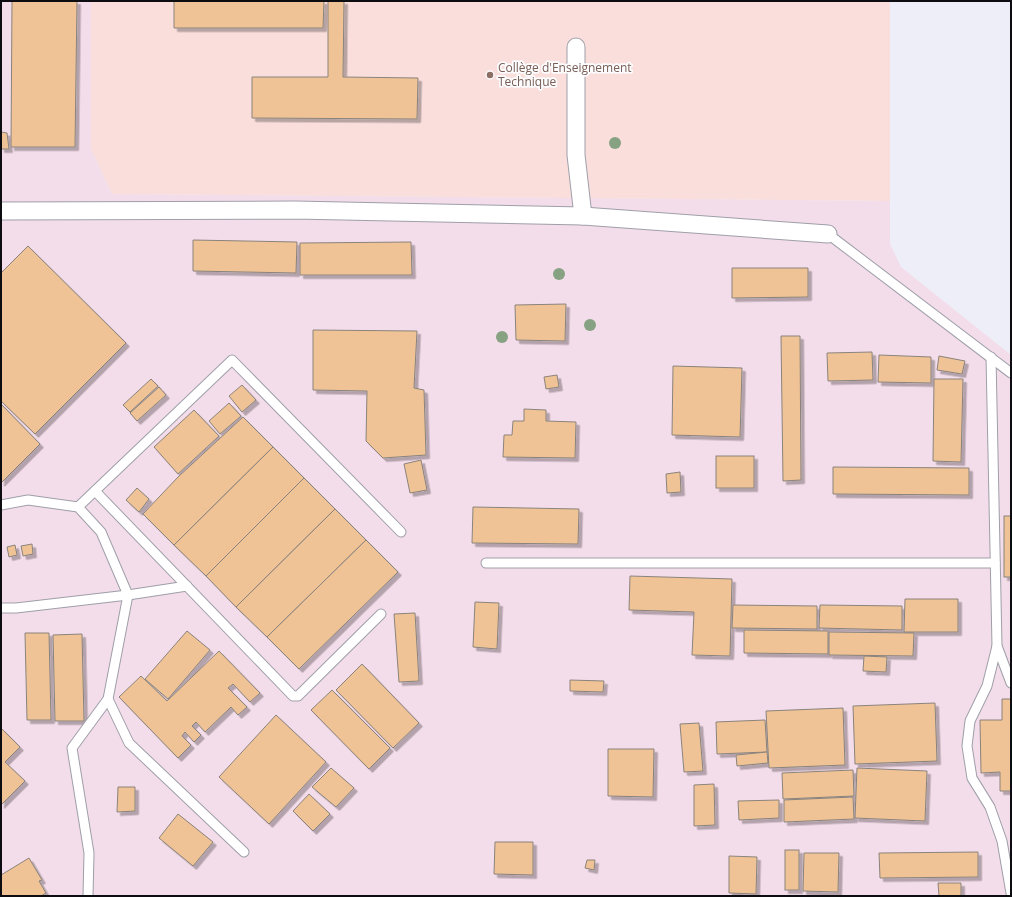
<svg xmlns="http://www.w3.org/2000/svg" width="1012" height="897" viewBox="0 0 1012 897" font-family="'Open Sans',sans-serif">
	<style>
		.industrial { fill: #f4ddea }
		.education { fill: #f9dedc }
		.building { fill: #efc395; stroke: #8a837c; filter: url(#shadow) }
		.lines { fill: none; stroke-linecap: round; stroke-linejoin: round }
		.service-casing { stroke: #9e9fa9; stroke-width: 11 }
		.minor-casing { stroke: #9e9fa9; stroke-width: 19 }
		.service { stroke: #fff; stroke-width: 9 }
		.minor { stroke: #fff; stroke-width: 17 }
		.tree { fill: #87a283 }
		.education-dot { fill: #8d6e63; stroke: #fcfcfe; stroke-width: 1.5 }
		.labels { text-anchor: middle; stroke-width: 3.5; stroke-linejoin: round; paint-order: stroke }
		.education-label { font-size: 12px; fill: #785e54; stroke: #fcfcfe; text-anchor: start }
	</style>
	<defs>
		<filter id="shadow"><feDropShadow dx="3.5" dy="3.5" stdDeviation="0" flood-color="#0004"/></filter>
	</defs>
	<rect width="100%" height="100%" fill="#edeef8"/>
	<!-- industrial -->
	<path class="industrial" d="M1,1H91V149L112,194L890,201V244L901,267L1011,355V896H1Z"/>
	<!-- education -->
	<path class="education" d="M91,1H890V201L112,194L91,149Z"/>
	<!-- building -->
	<g class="building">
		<path d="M12,1H77L75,147H11Z"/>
		<path d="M174,1H324L323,28H174Z"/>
		<path d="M328,1H344L343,77L418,78L417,119L252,118V77H328Z"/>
		<path d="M1,132L7,133L9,149H1Z"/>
		<path d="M193,240L297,242L296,273L193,271Z"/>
		<path d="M411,242L412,275H300V243Z"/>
		<path d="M28,246L126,343L35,434L1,401V273Z"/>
		<path d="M732,268H808V297L732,298Z"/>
		<path d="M566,304L565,341L516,340L515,305Z"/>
		<path d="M313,330L417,331L414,388L424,390L426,455L383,458L366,441L367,391L313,390Z"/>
		<path d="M781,336H800L801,480L783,481Z"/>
		<path d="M872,352L873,380L828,381L827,353Z"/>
		<path d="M879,355L931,357V383L878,382Z"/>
		<path d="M939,356L965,361L962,374L937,370Z"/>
		<path d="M673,366L742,368L740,437L672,435Z"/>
		<path d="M557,375L559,387L546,389L544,377Z"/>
		<path d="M151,379L158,386L130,412L123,405Z"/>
		<path d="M934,379H963L961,462L933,461Z"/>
		<path d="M242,385L256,400L242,412L229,396Z"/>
		<path d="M159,387L166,395L137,421L130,413Z"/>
		<path d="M229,403L241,416L220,434L209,421Z"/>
		<path d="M1,404L40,444L1,483Z"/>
		<path d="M524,409L546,410V421L576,422L575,458L503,457L504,435H512L513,421H524Z"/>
		<path d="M194,410L219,436L178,474L154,447Z"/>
		<path d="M243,417L273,447L174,545L143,514L178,477Z"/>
		<path d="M273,447L304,478L206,576L174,545Z"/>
		<rect x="716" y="456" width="38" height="32"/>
		<path d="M421,460L427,490L410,493L404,464Z"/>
		<path d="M833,467L969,468V495L833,494Z"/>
		<path d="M680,472L681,492L667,493L666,474Z"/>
		<path d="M304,478L335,509L236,607L206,576Z"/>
		<path d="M137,488L149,499L139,512L126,500Z"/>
		<path d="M473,507L579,509L578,544L472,543Z"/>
		<path d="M335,509L366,540L267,637L236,607Z"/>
		<rect x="1004" y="516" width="7" height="61"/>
		<path d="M366,540L398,572L299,669L267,637Z"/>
		<path d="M32,544L33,554L23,556L21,546Z"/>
		<path d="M15,545L17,555L9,557L7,547Z"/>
		<path d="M630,576L732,579L730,656L692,655L694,612L629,610Z"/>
		<path d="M905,599H958V632H904Z"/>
		<path d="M475,602L499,603L497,649L473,647Z"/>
		<path d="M733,605L817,606V629L732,628Z"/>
		<path d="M820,605L902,606V630L819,628Z"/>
		<path d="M415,613L419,681L399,682L394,614Z"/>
		<path d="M744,630L828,631V654L744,653Z"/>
		<path d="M187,631L210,650L168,699L145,679Z"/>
		<path d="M829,632L914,633L913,656L829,655Z"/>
		<path d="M25,633H49L51,720H27Z"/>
		<path d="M82,634L84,721H55L53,635Z"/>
		<path d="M219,651L260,693L250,702L233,684L228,688L247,707L238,715L231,707L205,732L196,722L192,726L201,735L194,742L185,732L182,736L191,745L178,758L119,697L141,676L167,701Z"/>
		<path d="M864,656L887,657L886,672L863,671Z"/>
		<path d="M362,664L419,723L393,748L336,690Z"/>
		<path d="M570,680L604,681L603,692L570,691Z"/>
		<path d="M332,690L390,748L369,769L311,710Z"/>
		<path d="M1002,699H1011V791H1000V772L981,773L980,720H1002Z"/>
		<path d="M935,703L937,761L855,764L853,706Z"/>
		<path d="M843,708L845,765L769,768L766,711Z"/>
		<path d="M276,715L326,762L269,824L219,777Z"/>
		<path d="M765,720L767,752L717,754L716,722Z"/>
		<path d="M699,723L703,771L684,772L680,724Z"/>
		<path d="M1,728L20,747L5,762L25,781L1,805Z"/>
		<path d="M608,749H654L653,797L608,796Z"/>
		<path d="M767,752L768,763L737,766L736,755Z"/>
		<path d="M331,768L354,788L336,807L312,787Z"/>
		<path d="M857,768L927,771L925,821L855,818Z"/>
		<path d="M853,770L854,796L783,799L782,773Z"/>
		<path d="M714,784L715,825L694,826V785Z"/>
		<path d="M118,787H135V811L117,812Z"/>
		<path d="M309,794L330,814L313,831L293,811Z"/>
		<path d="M853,797L854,819L784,822V800Z"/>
		<path d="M779,800V818L739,820L738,801Z"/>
		<path d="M178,814L213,842L193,866L159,838Z"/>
		<path d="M495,842H533V875L494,874Z"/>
		<rect x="785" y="850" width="14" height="40"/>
		<path d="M978,852V877L880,878L879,853Z"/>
		<path d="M804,853H839L838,892L803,891Z"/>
		<path d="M729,856L757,857L756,894L729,893Z"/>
		<path d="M29,858L42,880L39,881L46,893L41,896H1V875Z"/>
		<path d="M587,860H595L594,870L585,868Z"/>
		<path d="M938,883H961V896H939Z"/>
	</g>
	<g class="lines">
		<defs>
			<g id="service">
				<path d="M828,234L1011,373"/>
				<path d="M991,357L997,646L987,686L970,721L967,746L972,778L990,807L1002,841L1011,893"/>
				<path d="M95,491L293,696H298L381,614"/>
				<path d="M1,505L28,500L78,507L101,532L128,595L108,699L129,743L244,852"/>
				<path d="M78,507L232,360L401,532"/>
				<path d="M486,563H995"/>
				<path d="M1,608H16L128,595L187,586"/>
				<path d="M997,646L1011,683"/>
				<path d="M88,896L89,853L72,748L108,699"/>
			</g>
			<g id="minor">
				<path d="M576,47V155L583,216"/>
				<path d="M1,211L295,210L583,216L828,234"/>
			</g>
		</defs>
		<!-- service casing -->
		<use href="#service" class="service-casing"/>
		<!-- minor casing -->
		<use href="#minor" class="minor-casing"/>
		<!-- service -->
		<use href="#service" class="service"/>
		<!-- minor -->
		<use href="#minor" class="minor"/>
	</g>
	<!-- trees -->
	<g class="tree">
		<circle cx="615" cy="143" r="6"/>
		<circle cx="559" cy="274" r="6"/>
		<circle cx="590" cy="325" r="6"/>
		<circle cx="502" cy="337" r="6"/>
	</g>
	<!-- markers -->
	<circle class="education-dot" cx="490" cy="75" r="4"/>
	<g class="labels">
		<!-- education labels -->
		<g class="education-label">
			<text x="498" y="72">Collège d'Enseignement<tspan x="498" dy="14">Technique</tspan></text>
		</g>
	</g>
	<!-- border -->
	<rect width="1012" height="897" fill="none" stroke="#0d0d11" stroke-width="4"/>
</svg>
